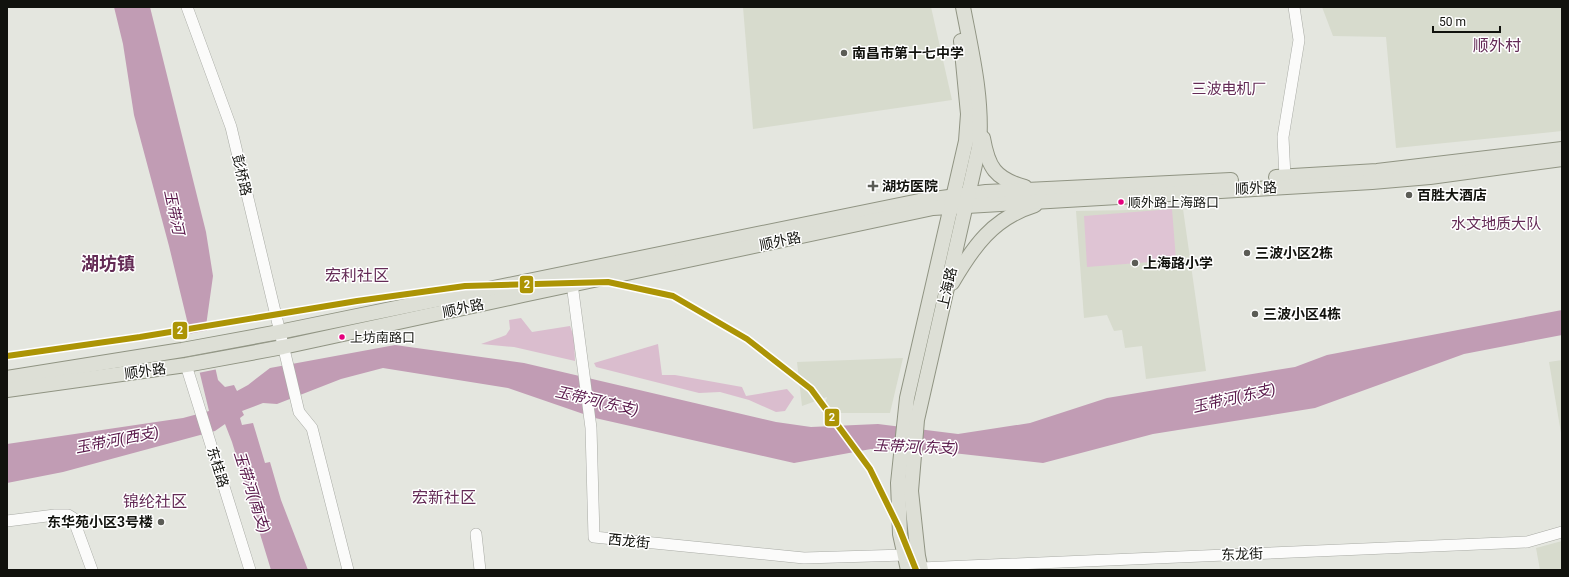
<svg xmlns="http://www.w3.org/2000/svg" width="1569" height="577" viewBox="0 0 1569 577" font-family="Roboto,'Noto Sans SC',sans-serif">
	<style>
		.built { fill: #d7dbcd }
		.green { fill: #dfc4d4 }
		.forest { fill: #dabdce }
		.water { fill: #c19cb4 }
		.pier { fill: #e4e6df }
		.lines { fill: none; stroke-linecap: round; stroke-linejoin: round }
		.minor-casing { stroke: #a9aba5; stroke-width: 12 }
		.major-casing { stroke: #909483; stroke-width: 16 }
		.minor { stroke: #fbfbfa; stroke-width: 11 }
		.major { stroke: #dddfd6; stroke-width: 14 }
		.metro-1-casing { stroke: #fff; stroke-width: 9 }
		.metro-1 { stroke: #ac9405; stroke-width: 6 }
		.poi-dot { fill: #5b5c56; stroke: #fff; stroke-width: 1.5 }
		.bus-dot { fill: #e5007d; stroke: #fff; stroke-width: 1.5 }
		.labels { text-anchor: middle; stroke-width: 3; stroke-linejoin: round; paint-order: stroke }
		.bus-label { font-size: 13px; fill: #11120d; stroke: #fff; text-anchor: start }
		.poi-label { font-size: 14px; font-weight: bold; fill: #11120d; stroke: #fff; text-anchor: start }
		.street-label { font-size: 14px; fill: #11120d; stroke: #fff }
		.neighbourhood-label { font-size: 15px; fill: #642b56; stroke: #fff }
		.water-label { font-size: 15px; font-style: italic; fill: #5a194b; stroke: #fff }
		.quarter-label { font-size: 16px; fill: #642b56; stroke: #fff }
		.district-label { font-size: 18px; font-weight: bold; fill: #642b56; stroke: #fff }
		.line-badge { stroke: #fff; stroke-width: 1.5 }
		.badge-label { font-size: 11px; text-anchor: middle; font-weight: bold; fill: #fff }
	</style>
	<rect width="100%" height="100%" fill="#e4e6df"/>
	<!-- built -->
	<g class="built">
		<path d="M743,7H931L952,100L753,129Z"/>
		<path d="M1322,7H1562V131L1396,148L1386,37L1333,36Z"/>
		<path d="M1183,209L1206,371L1146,379L1142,346L1125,348L1122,330L1114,331L1107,315L1084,318L1076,211Z"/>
		<path d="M903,358L890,413H822L827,397L802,406L797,362Z"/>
		<path d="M1562,360V439L1549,362Z"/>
		<path d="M1562,541V570H1540L1536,548Z"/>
	</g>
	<!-- green -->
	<path class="green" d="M1172,209L1176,260L1087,267L1084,216Z"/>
	<!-- forest -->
	<g class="forest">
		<path d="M521,318L532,332L570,326L574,337L575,361L514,347L481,344L501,337L506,335L510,329L509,320Z"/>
		<path d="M658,344L662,375H675L742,387L746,396L787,389L794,397L785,411L776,412L749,400L720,392L699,393L596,367L594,363Z"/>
	</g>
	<!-- water -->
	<path class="water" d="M114,7H150L206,232L213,276L206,326L218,380L225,387L234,385L237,391L248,385L270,368L395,345L524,363L776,422L811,427L878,424L958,434L1030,423L1107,398L1295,367L1327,355L1562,310V335L1464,354L1315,408L1153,434L1043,463L935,451L871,449L794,463L595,418L508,388L383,368L341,379L277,404L263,403L242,411L244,415L240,418L242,425L253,423L265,463L270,462L281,500L308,570H271L232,442L225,424L215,431L63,472L7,483V444L183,418L209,411L169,246L134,115L123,44Z"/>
	<!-- pier -->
	<path class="pier" d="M209,330L218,369L198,373L188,334Z"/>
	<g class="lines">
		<defs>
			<g id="minor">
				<path d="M187,7L231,127L299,412L312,428L348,570"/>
				<path d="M1285,177L1283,137L1299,40L1294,7"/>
				<path d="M571,276L591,428L594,537L804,558L905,555"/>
				<path d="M186,365L250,570"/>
				<path d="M7,521L55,515H68L73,518L92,570"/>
				<path d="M476,534L480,570"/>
				<path d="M921,568L1527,542L1562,532"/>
			</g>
			<g id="major">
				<path d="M983,138C988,167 995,179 1025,187"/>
				<path d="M1276,177L1377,171L1562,149"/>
				<path d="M952,283C973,247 993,218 1035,205"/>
				<path d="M7,378L182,350L279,332L919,201L986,192L1231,180"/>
				<path d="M7,390L186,365L283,347L523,295L933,208L1372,182L1430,177L1562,159"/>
				<path d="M908,570L900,534L898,483L907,398L966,141L968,114L961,41"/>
				<path d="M921,570L918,556L911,491L917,420L979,147C983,99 972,54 963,7"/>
			</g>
		</defs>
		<!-- minor casing -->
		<use href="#minor" class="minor-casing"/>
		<!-- major casing -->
		<use href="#major" class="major-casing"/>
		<!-- minor -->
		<use href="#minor" class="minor"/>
		<!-- major -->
		<use href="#major" class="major"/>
		<defs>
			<path id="metro-1" d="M7,356L140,337L357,301L465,286L608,282L673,296L747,339L811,389L870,469L899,528L916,570"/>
		</defs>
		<!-- metro-1 casing -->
		<use href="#metro-1" class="metro-1-casing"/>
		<!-- metro-1 -->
		<use href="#metro-1" class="metro-1"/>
	</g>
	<!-- markers -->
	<g class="poi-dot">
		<circle cx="844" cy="53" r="4"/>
		<path d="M871 180h4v4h4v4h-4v4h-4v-4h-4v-4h4z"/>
		<circle cx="1409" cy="195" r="4"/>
		<circle cx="1247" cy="253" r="4"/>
		<circle cx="1135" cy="263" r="4"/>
		<circle cx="1255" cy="314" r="4"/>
		<circle cx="161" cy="522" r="4"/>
	</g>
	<g class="bus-dot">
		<circle cx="1121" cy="202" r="3.5"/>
		<circle cx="342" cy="337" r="3.5"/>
	</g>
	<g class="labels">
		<!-- bus labels -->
		<g class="bus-label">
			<text x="1128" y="207">顺外路上海路口</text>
			<text x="350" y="342">上坊南路口</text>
		</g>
		<!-- poi labels -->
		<g class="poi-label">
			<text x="852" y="58">南昌市第十七中学</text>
			<text x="882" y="191">湖坊医院</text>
			<text x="1417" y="200">百胜大酒店</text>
			<text x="1255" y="258">三波小区2栋</text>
			<text x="1143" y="268">上海路小学</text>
			<text x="1263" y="319">三波小区4栋</text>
			<text x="153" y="527" text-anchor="end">东华苑小区3号楼</text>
		</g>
		<!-- street labels -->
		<g class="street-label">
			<text transform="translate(242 175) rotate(77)" y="5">彭桥路</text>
			<text transform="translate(1256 188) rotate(-3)" y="5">顺外路</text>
			<text transform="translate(780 241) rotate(-12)" y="5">顺外路</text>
			<text transform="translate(947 288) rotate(-77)" y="5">上海路</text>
			<text transform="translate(463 308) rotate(-12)" y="5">顺外路</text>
			<text transform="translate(145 371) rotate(-8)" y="5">顺外路</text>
			<text transform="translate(218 467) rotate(73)" y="5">东桂路</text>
			<text transform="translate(629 541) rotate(6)" y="5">西龙街</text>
			<text transform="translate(1242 554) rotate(-2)" y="5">东龙街</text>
		</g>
		<!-- neighbourhood labels -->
		<g class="neighbourhood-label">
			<text x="1229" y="94">三波电机厂</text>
			<text x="1496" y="229">水文地质大队</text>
		</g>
		<!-- water labels -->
		<g class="water-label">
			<text transform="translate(174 212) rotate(78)" y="5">玉带河</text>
			<text transform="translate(1234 398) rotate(-13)" y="5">玉带河(东支)</text>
			<text transform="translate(597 401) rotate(13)" y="5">玉带河(东支)</text>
			<text transform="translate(117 440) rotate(-11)" y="5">玉带河(西支)</text>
			<text transform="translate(916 447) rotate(2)" y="5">玉带河(东支)</text>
			<text transform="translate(252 492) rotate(72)" y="5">玉带河(南支)</text>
		</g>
		<!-- quarter labels -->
		<g class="quarter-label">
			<text x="1497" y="51">顺外村</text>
			<text x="357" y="281">宏利社区</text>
			<text x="444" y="503">宏新社区</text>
			<text x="155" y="507">锦纶社区</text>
		</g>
		<!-- district labels -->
		<g class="district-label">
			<text x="108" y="270">湖坊镇</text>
		</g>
	</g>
	<g class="line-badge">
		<rect x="519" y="275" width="15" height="19" rx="4" fill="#ac9405"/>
		<rect x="172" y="321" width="16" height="19" rx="4" fill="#ac9405"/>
		<rect x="824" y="408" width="16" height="19" rx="4" fill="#ac9405"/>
	</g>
	<g class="badge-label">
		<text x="527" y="288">2</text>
		<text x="180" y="334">2</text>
		<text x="832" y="421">2</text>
	</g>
	<!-- border -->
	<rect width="1569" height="577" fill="none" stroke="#11120d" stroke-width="16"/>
	<!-- scale -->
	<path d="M1433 26v6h67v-6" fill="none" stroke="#11120d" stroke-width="2"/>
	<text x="1439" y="26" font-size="12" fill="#11120d" stroke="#ffffff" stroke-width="3" paint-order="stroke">50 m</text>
</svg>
